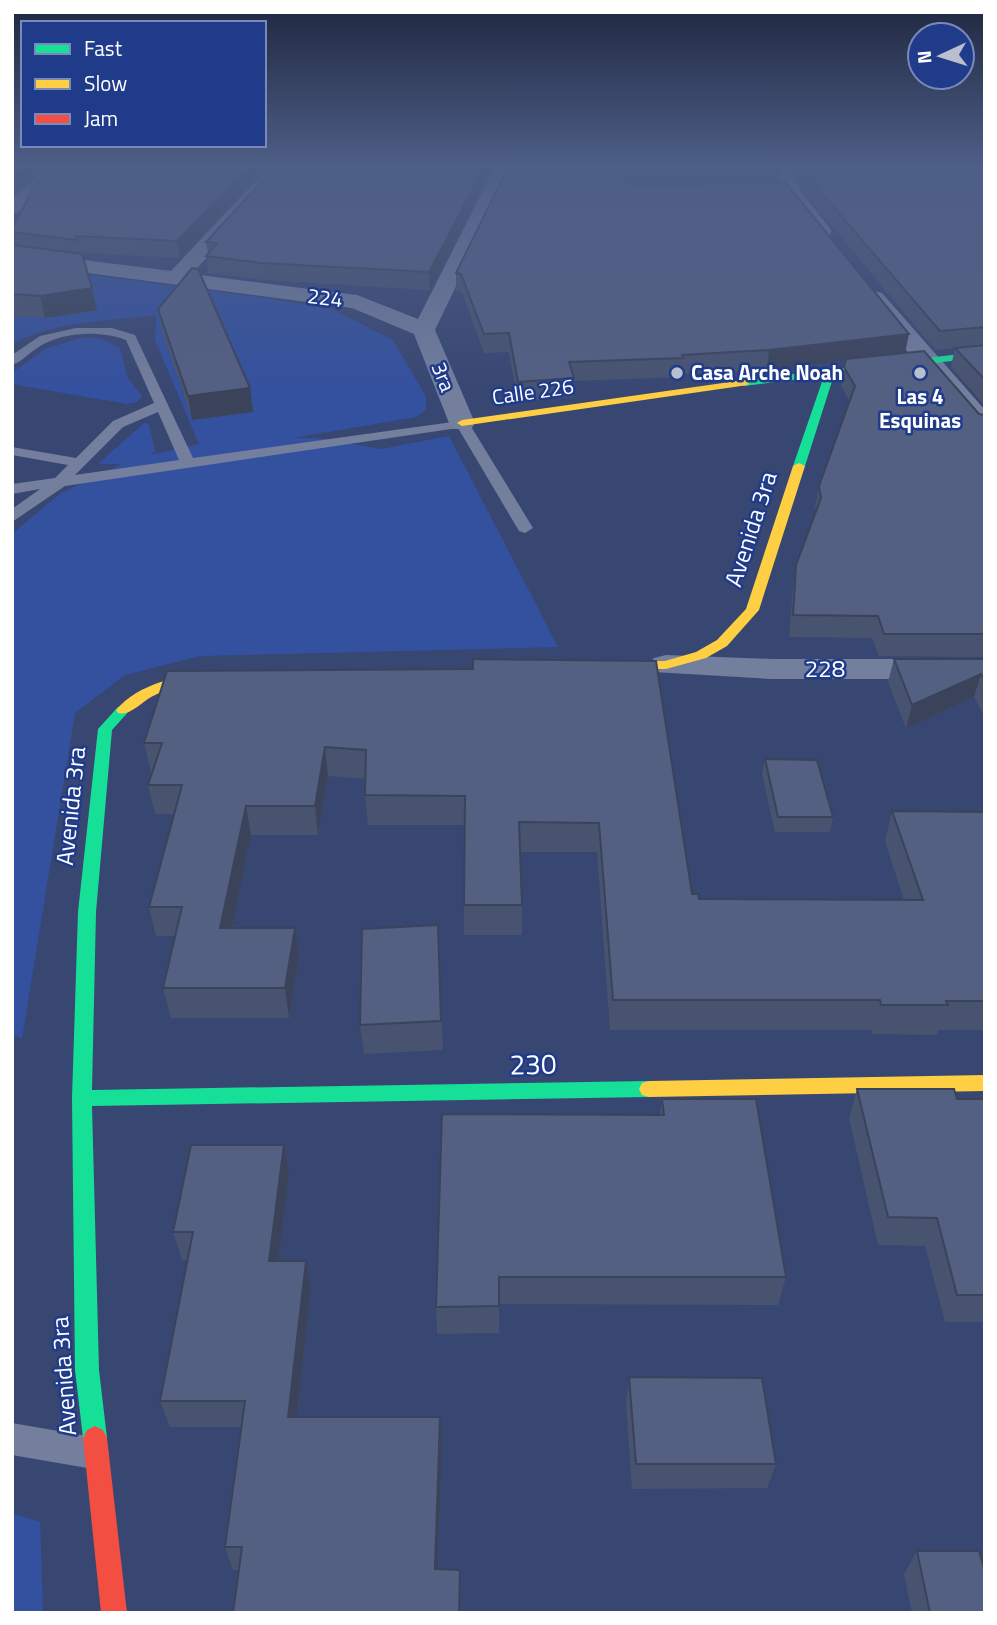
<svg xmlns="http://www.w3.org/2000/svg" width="997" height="1625" viewBox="0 0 997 1625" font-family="'Titillium Web',sans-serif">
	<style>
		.green { fill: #3451a0 }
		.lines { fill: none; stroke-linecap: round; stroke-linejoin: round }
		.lane { fill: #747f9e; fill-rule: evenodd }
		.street { fill: #747f9e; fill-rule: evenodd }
		.fast { fill: #16e098; fill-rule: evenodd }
		.slow { fill: #ffcf43; fill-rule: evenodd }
		.jam { fill: #f24e42; fill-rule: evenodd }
		.wall { fill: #485370 }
		.shaded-wall { fill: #3b435b }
		.building { fill: #546082; stroke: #3b435b; stroke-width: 2 }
		.poi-dot { fill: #b9bfce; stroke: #1f3b8a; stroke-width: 2.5 }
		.labels { text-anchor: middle; stroke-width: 5; stroke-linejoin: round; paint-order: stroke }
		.far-street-label { font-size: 21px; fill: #fff; stroke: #1f3b8a }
		.far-poi-label { font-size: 21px; font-weight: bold; fill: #fff; stroke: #1f3b8a; text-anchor: start }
		.street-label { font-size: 24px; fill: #fff; stroke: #1f3b8a }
		.near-street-label { font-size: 28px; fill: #fff; stroke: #1f3b8a }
	</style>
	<rect width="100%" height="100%" fill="#384772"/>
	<!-- green -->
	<g class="green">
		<path d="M12,265L260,297L332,309L393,340L426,397V409L416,417L293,438H318L381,449L449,436L558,647L200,656L125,675L75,713L22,1038L12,1035V534L61,493L122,464H98L144,423L149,424L155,451L151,455L199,444L155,340L156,315C109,321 55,321 12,344Z"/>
		<path d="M80,338H100L120,348L127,377L142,396L137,402L127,404L12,384V373L45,349Z"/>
		<path d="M12,1513L40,1522L43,1613H12Z"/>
	</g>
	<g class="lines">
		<!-- lane -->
		<g class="lane">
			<path d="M76,328H112L135,335L193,458L467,420L533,528L525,533L519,531L458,428L65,486L12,522V509L40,489L12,494V484L55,478L68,465L12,455V447L76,458L113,421L154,403L126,340C101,330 63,332 40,346C30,352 23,361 12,365V355L40,336ZM158,412L179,460L75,475L123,427Z"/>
			<path d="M12,1423L93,1437L104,1442L109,1453L104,1464L93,1469L12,1455Z"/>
		</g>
		<!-- street -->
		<g class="street">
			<path d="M51,167H71L19,212L12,214V198Z"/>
			<path d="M269,167H288L192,274L357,295L418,319L495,167H513L435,330L475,423L471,429H453L449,423L414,334L352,308L12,263V251L171,271Z"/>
			<path d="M772,167H790L802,193L832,231L829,235H815L784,194Z"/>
			<path d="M874,291L882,293L985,410V434L976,432L866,303L863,298Z"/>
			<path d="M666,655L772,659H985V679H772L654,672L649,665L654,658Z"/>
		</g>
		<!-- fast -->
		<g class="fast">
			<path d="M985,351V357L834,375L805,466L799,469L793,466L824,376L744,386L739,383L744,380L826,370L831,367L835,369Z"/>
			<path d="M123,706L130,710L112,730L96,912L92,1090L649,1081L656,1083L659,1089L656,1095L649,1097L92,1106L99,1370L107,1438L103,1446L95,1450L87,1446L83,1438L75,1370L72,1098L78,912L98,729L118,707Z"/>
		</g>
		<!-- slow -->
		<g class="slow">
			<path d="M744,380L749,383L748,385L462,426L457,423L462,420Z"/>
			<path d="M799,463L805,466L759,610L727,646L706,658L666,669H601L599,666L601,663L606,662L665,661L696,652L717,640L746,609L793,466Z"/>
			<path d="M214,672L219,673L221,676L219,679C196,684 174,685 153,696C141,702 131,716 118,713L116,710C139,683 180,675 214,672Z"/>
			<path d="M985,1075V1091L649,1097L642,1095L639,1089L642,1083L649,1081Z"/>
		</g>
		<!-- jam -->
		<path class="jam" d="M95,1426L103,1430L107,1438L127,1613H101L83,1438L87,1430Z"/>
	</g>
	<!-- wall -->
	<g class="wall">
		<path d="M265,167L180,258L80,253L97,310L45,318L12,316V245H14L12,238V229Z"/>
		<path d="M275,167H492L430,290L263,280L208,273L206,256L208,254L206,242Z"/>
		<path d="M508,167L781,173L780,183L905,353L879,356L979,414L985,415V657L879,656L872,638L789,637L793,587L796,565L816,512L815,507L819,486L850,402L841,386L846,360L767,370L682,374L681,377L573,381V397L518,402L509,352L484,353L462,292L456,291V273Z"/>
		<path d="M793,167H985V406L951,367L955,348L965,347L935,350L804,192Z"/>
		<path d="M158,309L253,412L192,420L162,332Z"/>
		<path d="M894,659H985V718L974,697L906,728L888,682Z"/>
		<path d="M473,669L692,894L699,899L904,900L885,841L892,811L985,814V1030H939L937,1035L872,1034L871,1030H610L597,852H520L522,905V935H464V825H368L365,795V779L328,776L318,835H251L232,928L299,958L289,1018H171L163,988L175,936H156L149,907L174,814H155L148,785L152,772H151L144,743Z"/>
		<path d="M765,759L833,817L830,832H775L762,774Z"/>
		<path d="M438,925L443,1050L364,1054L360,1025Z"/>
		<path d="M857,1089L957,1099H985V1322H945L925,1246L878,1245L849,1118Z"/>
		<path d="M662,1099L786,1277L778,1305L499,1304V1333L437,1334L436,1307L660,1115Z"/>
		<path d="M284,1145L289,1173L278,1261H306L311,1288L297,1417H440L442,1443L438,1569L460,1570L461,1613H233L239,1570H233L225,1547L242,1427H170L160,1401L187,1260H182L173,1232Z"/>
		<path d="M629,1377L776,1464L767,1488L632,1489L626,1403Z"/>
		<path d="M917,1551L985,1613H912L904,1574Z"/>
	</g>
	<!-- shaded-wall -->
	<g class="shaded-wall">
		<path d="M23,167H46L12,194V176Z"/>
		<path d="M248,167H265L180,258L177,241Z"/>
		<path d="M484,167H492L430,290L429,272Z"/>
		<path d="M630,173L629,189L622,180Z"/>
		<path d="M92,288L97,310L45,318L40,296Z"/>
		<path d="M909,334L905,353L767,370L769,350Z"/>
		<path d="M250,388L253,412L192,420L188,396Z"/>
		<path d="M981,674L974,697L906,728L912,705Z"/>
		<path d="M325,747L328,776L318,835L315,806Z"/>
		<path d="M246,806L251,835L226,958L220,928Z"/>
		<path d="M295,928L299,958L289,1018L285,988Z"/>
		<path d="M284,1145L289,1173L275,1288L269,1261Z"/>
		<path d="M306,1261L311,1288L294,1442L288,1417Z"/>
		<path d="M440,1417L442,1443L437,1592L435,1569Z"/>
		<path d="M460,1570L461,1613H459Z"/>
	</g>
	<!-- building -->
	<g class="building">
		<path d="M12,167H23L12,176Z"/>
		<path d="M53,167H248L177,241L76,236L77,240L12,232V229L37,181Z"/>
		<path d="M275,167H484L429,272L261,263L206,256L217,243L206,242Z"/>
		<path d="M508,167H779L781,173H630L622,180L630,185L786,183L909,334L769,350L682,355L683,358L569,362L574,378L518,382L509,333L484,334L461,274L456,273Z"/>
		<path d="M803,167H985V327L940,331L807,176Z"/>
		<path d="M12,245L82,254L92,288L40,296L12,294Z"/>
		<path d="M192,268L198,269L250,388L188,396L158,309Z"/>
		<path d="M985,345V380L955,348Z"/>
		<path d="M924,351L979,414L985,415V634H884L878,616L793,615L796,565L821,498L819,486L855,386L844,367L846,359Z"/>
		<path d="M473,659L656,661L692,894H698L699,899L923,900L892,811L984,812L985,814V1001H946L948,1005H881L880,1000H613L599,823L519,822L522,905H464L465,796L365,795L366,750L325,747L315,806H246L220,928H295L285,988H163L182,907H149L182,785H148L162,743H144L167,671L473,669Z"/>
		<path d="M894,659H985V681L981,674L912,705Z"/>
		<path d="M765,759L817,760L833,817H778Z"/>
		<path d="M438,925L441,1021L360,1025L362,929Z"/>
		<path d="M857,1089H954L957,1099H985V1295H957L937,1218L888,1217Z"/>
		<path d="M662,1099H756L786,1277H499V1306L436,1307L442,1114L664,1115Z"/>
		<path d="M191,1145H284L269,1261H306L288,1417H440L435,1569L460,1570L459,1613H233L242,1547H225L245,1401H160L193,1232H173Z"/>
		<path d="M629,1377L762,1378L776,1464H636Z"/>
		<path d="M917,1551H979L985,1572V1613H930Z"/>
	</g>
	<!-- sky -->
	<linearGradient id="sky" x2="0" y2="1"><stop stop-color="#1f273f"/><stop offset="0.42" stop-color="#4d5e87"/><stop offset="1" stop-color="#4d5e87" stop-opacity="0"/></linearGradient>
	<rect width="997" height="395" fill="url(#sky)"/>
	<!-- markers -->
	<g class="poi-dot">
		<circle cx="677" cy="373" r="7"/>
		<circle cx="920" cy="373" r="7"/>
	</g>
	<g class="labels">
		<!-- far-street labels -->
		<g class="far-street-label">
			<text transform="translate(325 298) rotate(7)" y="7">224</text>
			<text transform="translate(443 377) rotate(68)" y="7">3ra</text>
			<text transform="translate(533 392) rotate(-8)" y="7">Calle 226</text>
		</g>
		<!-- far-poi labels -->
		<g class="far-poi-label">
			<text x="691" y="380">Casa Arche Noah</text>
			<text x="920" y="404" text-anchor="middle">Las 4<tspan x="920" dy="24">Esquinas</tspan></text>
		</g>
		<!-- street labels -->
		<g class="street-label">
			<text transform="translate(751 529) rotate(-72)" y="8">Avenida 3ra</text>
			<text x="825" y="677">228</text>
			<text transform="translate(71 806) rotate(-84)" y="8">Avenida 3ra</text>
			<text transform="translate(64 1376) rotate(-94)" y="8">Avenida 3ra</text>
		</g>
		<!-- near-street labels -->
		<g class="near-street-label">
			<text transform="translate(533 1064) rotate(-1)" y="10">230</text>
		</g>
	</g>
	<!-- border -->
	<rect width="997" height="1625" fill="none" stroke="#ffffff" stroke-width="28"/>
	<!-- legend -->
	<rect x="21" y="21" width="245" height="126" fill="#1f3b8a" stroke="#7989b9" stroke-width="2"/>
	<rect x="35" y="44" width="35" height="10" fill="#16e098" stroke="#7989b9" stroke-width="2"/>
	<text x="84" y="56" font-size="21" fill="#ffffff">Fast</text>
	<rect x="35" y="79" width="35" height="10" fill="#ffcf43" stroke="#7989b9" stroke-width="2"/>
	<text x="84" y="91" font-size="21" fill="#ffffff">Slow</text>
	<rect x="35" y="114" width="35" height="10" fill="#f24e42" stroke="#7989b9" stroke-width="2"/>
	<text x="84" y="126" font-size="21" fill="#ffffff">Jam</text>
	<!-- north arrow -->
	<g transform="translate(941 56) rotate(266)"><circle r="33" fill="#1f3b8a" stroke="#7989b9" stroke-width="2"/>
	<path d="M0-5L12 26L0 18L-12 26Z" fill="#b9bfce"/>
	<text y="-10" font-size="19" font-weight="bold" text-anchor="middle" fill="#ffffff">N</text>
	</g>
</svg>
